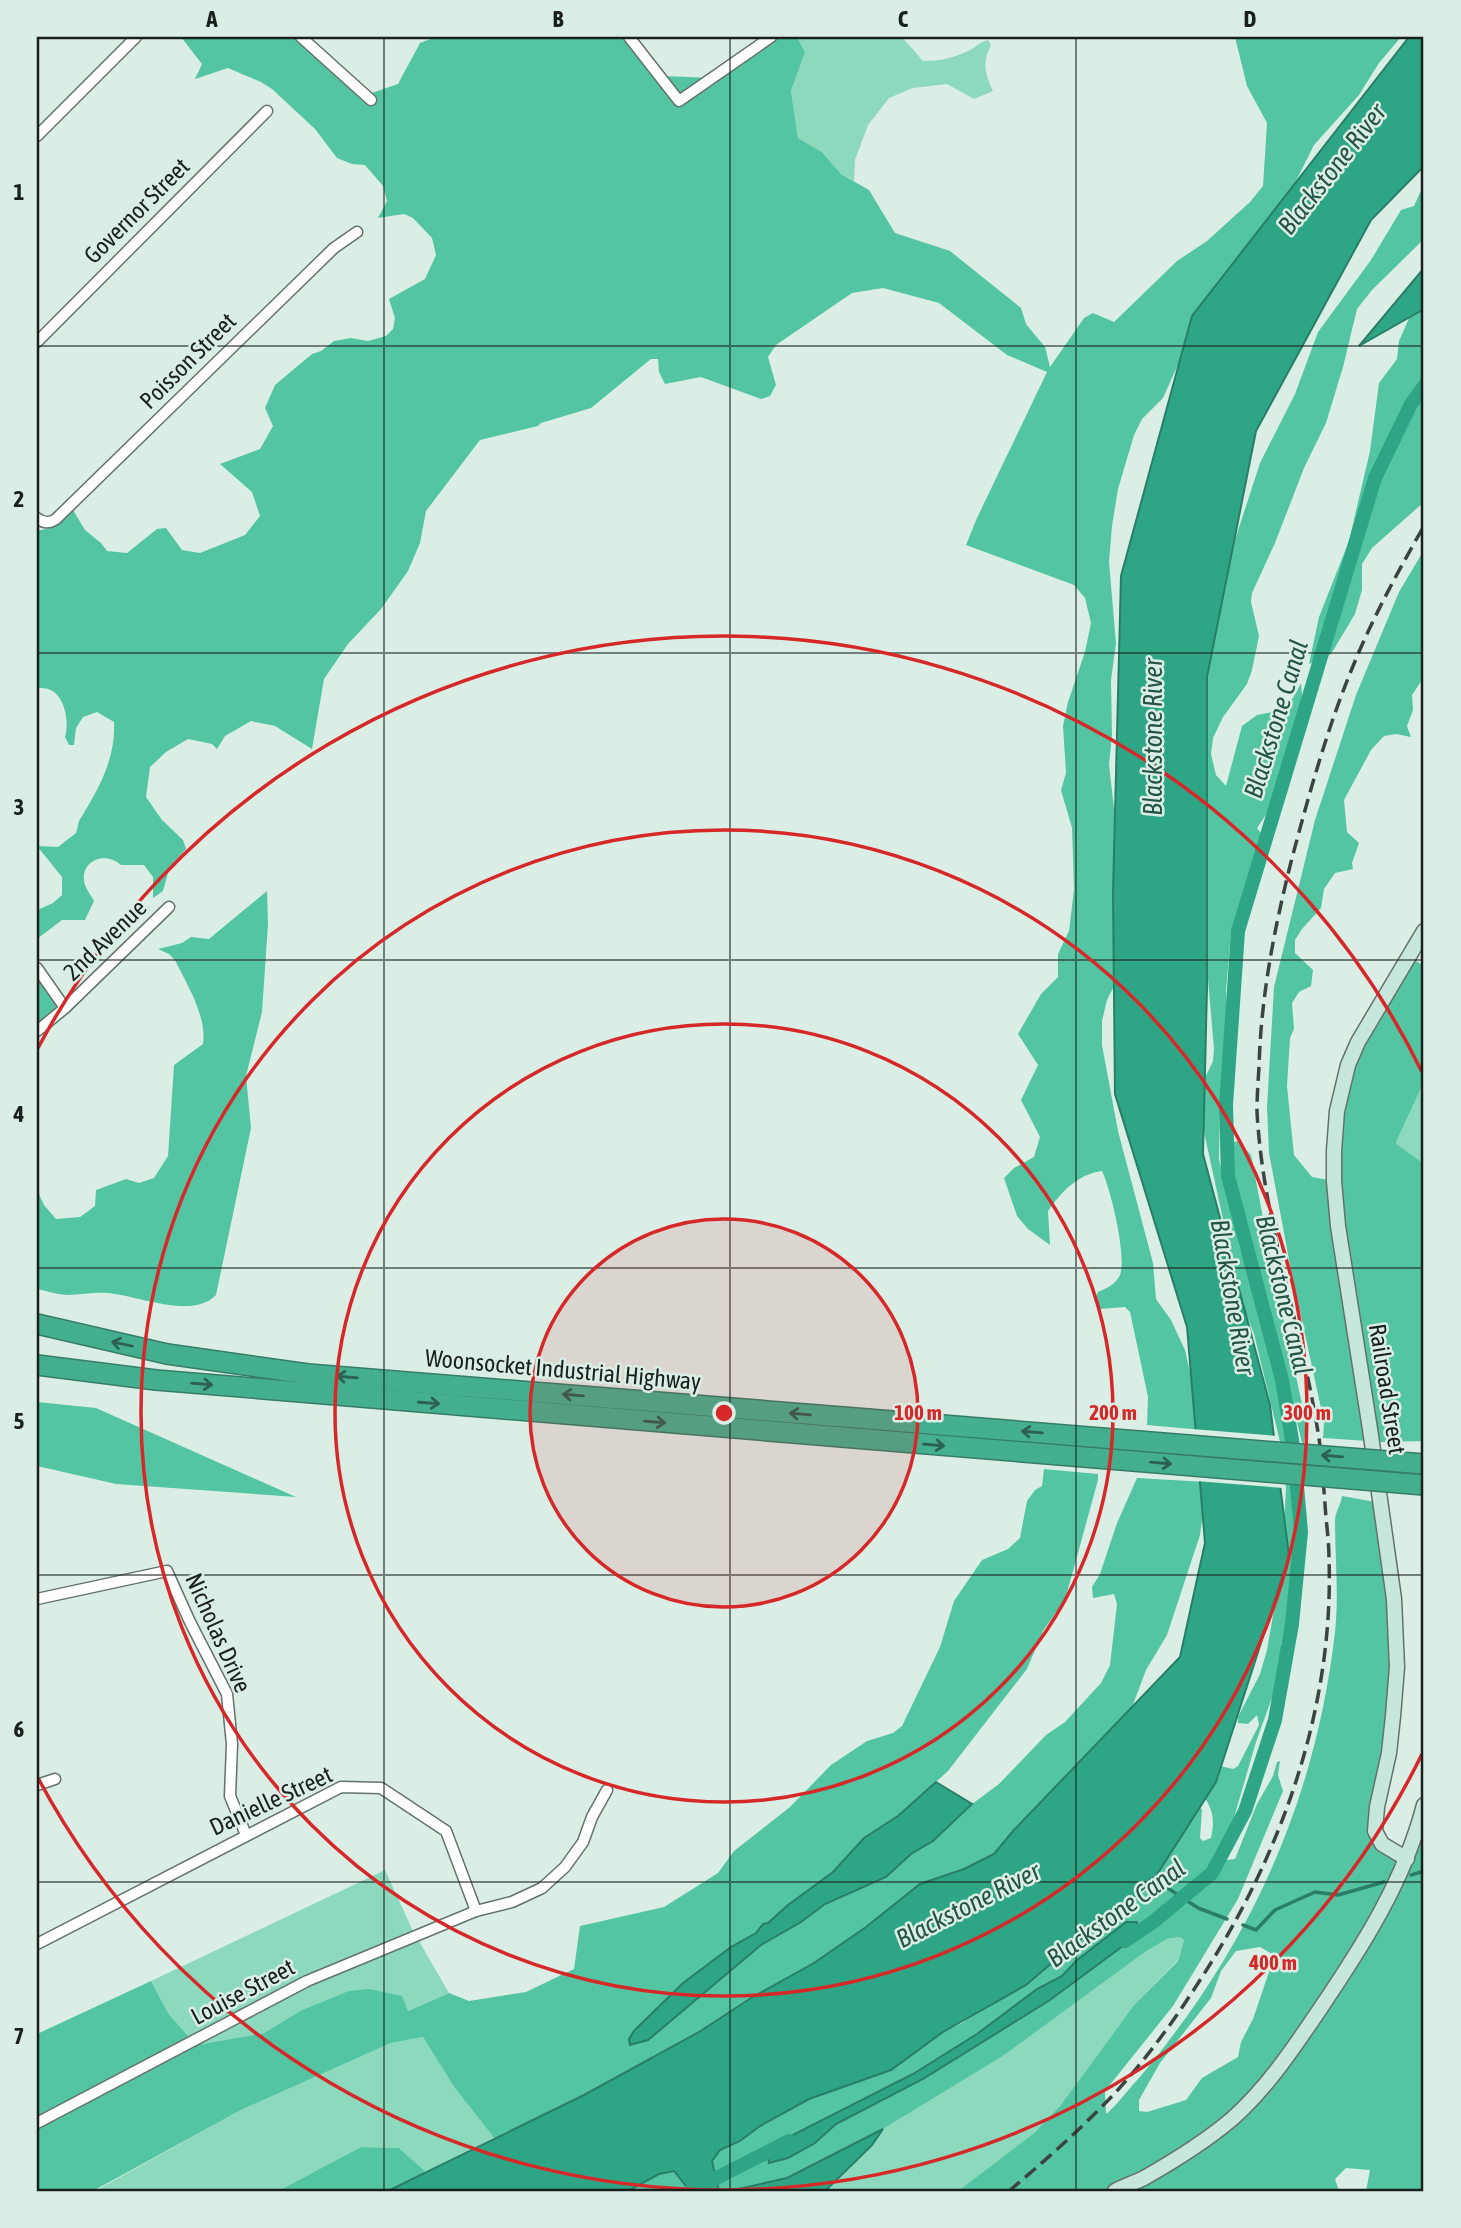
<svg xmlns="http://www.w3.org/2000/svg" width="1461" height="2228" viewBox="0 0 1461 2228" font-family="'Asap Condensed',sans-serif">
	<style>
		.green { fill: #8dd9be }
		.forest { fill: #54c5a3; fill-rule: evenodd }
		.water { fill: #2ea686; stroke: #287e67; stroke-width: 2 }
		.pier { fill: #dbeee6 }
		.lines { fill: none; stroke-linecap: round; stroke-linejoin: round }
		.stream { stroke: #287e67; stroke-width: 3.5 }
		.canal { stroke: #2ea686; stroke-width: 14 }
		.street-casing { stroke: #63736c; stroke-width: 13 }
		.secondary-casing { stroke: #63736c; stroke-width: 17 }
		.highway-casing { stroke: #357d67; stroke-width: 22 }
		.street { stroke: #fff; stroke-width: 10 }
		.secondary { stroke: #c7e7dd; stroke-width: 14 }
		.highway { stroke: #44af8f; stroke-width: 19 }
		.rail { stroke: #3b4441; stroke-width: 3.5; stroke-dasharray: 14 7; stroke-linecap: butt }
		.highway-bridge-casing { stroke: #357d67; stroke-width: 22; stroke-linecap: butt }
		.highway-bridge { stroke: #44af8f; stroke-width: 19 }
		.oneway { stroke: #2c6051 }
		.grid { fill: none; stroke: #19201e; stroke-width: 2; stroke-opacity: 0.55 }
		.ring { fill: none; stroke: #d62828; stroke-width: 3.5 }
		.labels { text-anchor: middle; stroke-width: 5; stroke-linejoin: round; paint-order: stroke }
		.street-label { font-size: 24px; fill: #19201e; stroke: #dbeee6 }
		.water-label { font-size: 26px; font-style: italic; fill: #255445; stroke: #dbeee6 }
		.centre { fill: #d62828; stroke: #dbeee6; stroke-width: 3.5 }
		.ring-label { font-size: 21px; text-anchor: middle; font-weight: bold; fill: #d62828; stroke: #dbeee6; stroke-width: 5; stroke-linejoin: round; paint-order: stroke }
		.neatline { fill: none; stroke: #19201e; stroke-width: 2.5 }
		.grid-label { font-size: 23px; text-anchor: middle; font-weight: bold; fill: #19201e }
	</style>
	<rect width="100%" height="100%" fill="#dbeee6"/>
	<!-- green -->
	<g class="green">
		<path d="M797,37H902L923,61C940,61 953,58 968,51C976,47 980,42 988,40L991,45C982,64 985,73 993,91L974,99L947,84L913,88L889,98L868,125L855,160L854,181L841,174L822,152L798,138L791,91L805,52Z"/>
		<path d="M1424,1036V1177L1368,1148Z"/>
		<path d="M385,1870L412,1929L449,1993L408,2011H300L264,2033L196,2045L168,2013L151,1981Z"/>
		<path d="M1180,1937L1184,1940L1178,1960L1134,2005L1060,2106L1034,2133L958,2191H825L872,2145L883,2129L1003,2056L1145,1952L1167,1939Z"/>
		<path d="M423,2037L454,2087L495,2139L426,2172L399,2148L361,2147L278,2191H95L241,2110L391,2043Z"/>
	</g>
	<!-- forest -->
	<g class="forest">
		<path d="M181,37H300L363,96L398,84L420,43L435,37H631L662,76L714,78L769,37H797L805,52L791,91L798,138L822,152L841,174L869,190L895,233L950,251L1021,308L1026,324L1045,347L1050,367L1084,318L1093,313L1114,322L1177,261L1207,241L1250,202L1263,186L1267,123L1247,86L1235,37H1401L1379,63L1359,95L1314,145L1294,185L1186,335L1181,358L1163,398L1142,419L1134,435L1118,489L1112,526L1109,562L1116,643L1111,680L1112,735L1109,765L1118,843L1121,972L1107,1000L1102,1021V1045L1118,1131L1153,1263L1156,1299L1171,1320L1185,1350L1203,1430L1147,1425L1148,1397L1130,1312L1125,1307L1100,1309L1094,1300L1098,1292C1107,1288 1115,1285 1120,1275C1127,1257 1111,1190 1102,1171C1078,1174 1061,1192 1048,1211L1050,1245L1028,1229L1017,1216L1004,1178L1014,1168L1034,1157L1040,1137L1021,1100L1038,1065L1018,1034L1041,994L1058,977V954L1069,931L1074,889L1072,828L1061,790L1066,773L1063,726L1068,702L1085,652L1091,623L1085,598L1074,585L966,545L977,518L1047,372L1007,355L939,303L883,288L852,293L776,345L768,357L776,385L770,396L761,399L701,377L665,384L659,372L658,359H651L591,408L541,423L538,426L480,440L426,511L420,543L408,571L381,609L348,644L324,679L312,749L275,726L251,721L225,736L217,749L212,744L188,739L166,752L150,767L146,797L162,820L183,840L186,849L170,866L163,891L153,898V877L144,865H121C105,850 78,861 85,885C87,890 91,896 94,901L85,920H62L37,939V910L53,903L62,895V877L37,846L58,847L76,833L79,821C98,790 116,759 114,722L97,712L83,717L76,728L74,745H69L65,737C69,724 66,701 54,692C49,688 43,688 37,688V530C52,531 61,518 73,510L85,530L101,543L107,551L127,553L157,529L166,528L182,550L200,553L245,535L260,516L252,492L220,464L260,449L273,426L265,408L275,385L312,354L321,351L334,341L351,338L368,341L386,336L393,329L395,318L389,299L425,279L436,255L432,238L413,218L404,214L378,218L387,201L383,186L365,165L352,164L337,158L315,129L272,89L261,82L228,68L195,79L202,64Z"/>
		<path d="M1424,184V239L1372,290L1357,309L1343,367L1326,423L1304,468L1275,543L1252,593L1251,602L1259,636L1252,670L1247,684L1223,717L1213,738L1211,754L1216,775L1226,786L1242,726L1257,715L1282,710L1293,698L1301,683L1304,716L1275,801L1257,828L1267,841L1255,856L1231,933L1226,990L1227,1032L1220,1097L1219,1159L1240,1249L1263,1318L1292,1449L1281,1446L1254,1334L1241,1302L1199,1109L1202,1084L1213,1061L1214,1049L1203,921L1187,789L1215,585L1235,540L1260,463L1295,394L1318,332L1371,260L1401,210L1414,206Z"/>
		<path d="M1424,297V502L1372,548L1362,564V590L1355,614L1331,654L1309,664L1319,617L1349,541L1370,451L1379,383L1397,359L1399,341L1414,307Z"/>
		<path d="M1424,550V677L1412,695L1413,710L1407,726L1411,737L1396,734L1384,736L1371,750L1344,800L1347,832L1359,843L1352,863L1353,869L1335,873L1324,889L1321,908L1302,929L1295,940V953L1313,970L1311,986L1299,992L1292,1003L1294,1029L1290,1038L1287,1086L1294,1155L1312,1177L1335,1181C1339,1135 1344,1091 1362,1048C1375,1018 1395,990 1412,962L1416,961L1424,966V1081L1396,1142V1144L1424,1164V1441L1383,1442L1323,1438L1324,1422L1291,1270L1269,1153L1267,1107L1274,987L1315,820L1356,695L1399,592Z"/>
		<path d="M267,891L268,924L262,1012L246,1076L251,1128L216,1295C193,1320 136,1295 107,1293C94,1292 81,1295 69,1295C58,1295 47,1291 37,1289V1190L44,1205L56,1219L80,1217L95,1206L96,1190L126,1179L139,1183L154,1178L168,1156L174,1065L203,1044C207,1016 187,985 175,960L169,954L158,949L182,943L191,937L209,939Z"/>
		<path d="M37,961L67,1000L68,1006L37,1037Z"/>
		<path d="M1238,1141L1251,1155L1274,1275L1307,1427L1303,1447C1290,1395 1279,1341 1264,1290C1250,1242 1228,1193 1231,1143Z"/>
		<path d="M37,1402L96,1408L296,1497L116,1484L37,1466Z"/>
		<path d="M1044,1469L1098,1474V1480L1065,1600L1043,1631L1027,1669L948,1771L898,1816L864,1838L833,1872L788,1905L768,1924L763,1925L756,1933L731,1947L683,1983L634,2031L648,2040L761,1945L801,1922L825,1904L886,1877L911,1854L933,1841L972,1804L999,1784L1046,1735L1065,1722L1101,1683L1110,1665L1117,1604L1114,1594L1093,1598L1092,1587L1100,1574L1117,1523L1137,1478L1207,1482L1200,1535L1167,1635L1146,1670L1128,1718L1013,1831L994,1854L964,1869L920,1884L866,1927L814,1963L751,1998L699,2032L584,2095L495,2139L454,2087L423,2037L391,2043L241,2110L93,2191H37V2034L151,1981L168,2013L196,2045L264,2033L300,2011L349,1991L369,1989L402,1996L408,2011L449,1993L469,2001L526,1992L574,1969L580,1926L664,1907L718,1873L734,1851L790,1807L831,1765L867,1741L893,1733L902,1726L940,1647L954,1601L982,1560L1008,1549L1020,1538L1027,1501L1035,1490L1042,1486Z"/>
		<path d="M1284,1476H1293L1298,1531L1289,1615L1281,1644V1673L1256,1742L1226,1845V1860L1235,1859L1257,1804L1273,1776L1277,1762L1280,1761L1278,1775L1283,1791L1238,1899L1173,2006L1105,2091L1106,2114C1115,2107 1123,2096 1131,2087C1153,2063 1171,2038 1190,2012C1271,1897 1319,1772 1335,1632C1339,1595 1335,1558 1335,1521C1335,1512 1341,1505 1342,1496L1381,1503L1401,1617L1379,1819L1383,1836L1393,1852H1414L1424,1830V2191H1366L1370,2170L1346,2168L1335,2179L1339,2191H958L1034,2133L1060,2106L1134,2005L1178,1961L1184,1940L1180,1937L1167,1939L1145,1952L1003,2056L883,2129L787,2178L730,2191H719L712,2161L720,2150L740,2141L760,2126L809,2099L891,2070L943,2032L962,2023L1079,1941L1145,1891L1194,1800L1202,1810L1200,1838L1203,1841L1211,1838C1215,1817 1213,1812 1203,1794L1220,1766L1233,1769L1238,1766L1259,1725L1257,1715L1248,1724L1238,1723V1717L1260,1674L1267,1650L1282,1564L1286,1488ZM1139,1934L1050,2000L923,2079L836,2124L815,2143L788,2158L777,2143L913,2074L977,2034L1037,1989L1062,1976L1076,1961ZM1260,1947L1272,1954V1963L1253,2019L1241,2042L1238,2057L1202,2078L1186,2100L1147,2112L1139,2111V2100L1160,2063L1211,1998L1221,1971L1236,1951Z"/>
		<path d="M361,2147L399,2148L426,2172L388,2191H278Z"/>
		<path d="M674,2171L690,2191H628L659,2174Z"/>
	</g>
	<!-- water -->
	<g class="water">
		<path d="M1409,37H1424V166L1371,220L1256,431L1207,677V987L1203,1154L1270,1405L1289,1556L1216,1782L1154,1879L1119,1911L1072,1946L1026,1985L943,2032L891,2070L809,2099L760,2126L740,2141L720,2150L712,2161L719,2191H690L674,2171L659,2174L628,2191H388L584,2095L699,2032L751,1998L814,1963L866,1927L920,1884L964,1869L994,1854L1013,1831L1180,1657L1205,1543L1187,1327L1115,1094L1113,893L1121,576L1192,316Z"/>
		<path d="M1424,268V309L1359,346Z"/>
		<path d="M936,1782L972,1804L933,1841L911,1854L886,1877L825,1904L801,1922L761,1945L648,2040L630,2045L629,2039L634,2031L683,1983L731,1947L756,1933L763,1924L768,1923L788,1905L833,1872L864,1838L898,1816Z"/>
		<path d="M1126,1922H1137L1139,1934L1050,2000L923,2079L836,2124L815,2143L788,2158L769,2163L768,2154L777,2143L913,2074L977,2034L1037,1989L1062,1976L1076,1961Z"/>
		<path d="M883,2129L872,2145L825,2191H729L787,2178Z"/>
	</g>
	<!-- pier -->
	<path class="pier" d="M1192,1429L1277,1436L1284,1488L1196,1481Z"/>
	<g class="lines">
		<!-- stream -->
		<g class="stream">
			<path d="M1411,1875L1424,1871"/>
			<path d="M1149,1881L1154,1879L1198,1908L1227,1919"/>
			<path d="M1243,1925L1256,1930L1275,1910L1315,1892L1338,1895L1384,1882"/>
		</g>
		<!-- canal -->
		<g class="canal">
			<path d="M1125,1941L1153,1922L1212,1873L1245,1811L1275,1720L1292,1624L1301,1532L1294,1452L1282,1380L1228,1176L1226,1105L1238,931L1375,478L1411,404L1424,386"/>
			<path d="M691,2191L789,2141"/>
		</g>
		<defs>
			<g id="street">
				<path d="M301,37L371,100"/>
				<path d="M629,37L679,101L771,37"/>
				<path d="M37,136L136,37"/>
				<path d="M37,342L267,111"/>
				<path d="M37,518C43,523 49,524 56,519L334,248L357,232"/>
				<path d="M37,968L65,1008"/>
				<path d="M37,1031L65,1008L169,907"/>
				<path d="M37,1599L167,1571L190,1622L227,1694L232,1744L230,1796L246,1835"/>
				<path d="M37,1785L55,1779"/>
				<path d="M37,1944L341,1787L381,1788L446,1831L476,1911"/>
				<path d="M37,2123L307,1981L476,1911L512,1902L542,1888L565,1867L583,1842L592,1817L607,1790"/>
			</g>
			<g id="secondary">
				<path d="M1407,1859L1382,1844L1375,1831L1377,1807L1389,1753L1393,1716L1397,1667L1394,1599L1370,1429L1338,1226L1334,1181V1151L1337,1111L1348,1065L1358,1042L1424,931"/>
				<path d="M1115,2191C1124,2186 1134,2183 1144,2178C1174,2161 1206,2141 1232,2119C1266,2089 1293,2049 1318,2012C1362,1947 1404,1882 1424,1805"/>
			</g>
			<g id="highway">
				<path d="M37,1324L167,1354L308,1374L868,1419"/>
				<path d="M37,1365L156,1380L866,1439"/>
			</g>
		</defs>
		<!-- street casing -->
		<use href="#street" class="street-casing"/>
		<!-- secondary casing -->
		<use href="#secondary" class="secondary-casing"/>
		<!-- highway casing -->
		<use href="#highway" class="highway-casing"/>
		<!-- street -->
		<use href="#street" class="street"/>
		<!-- secondary -->
		<use href="#secondary" class="secondary"/>
		<!-- highway -->
		<use href="#highway" class="highway"/>
		<!-- rail -->
		<path class="rail" d="M1009,2191C1046,2160 1082,2128 1115,2093C1148,2057 1176,2018 1202,1977C1282,1853 1334,1707 1329,1559C1329,1540 1326,1522 1325,1504C1323,1480 1322,1456 1318,1432C1301,1325 1263,1221 1257,1112C1257,1097 1258,1082 1259,1067C1261,996 1274,930 1291,862C1308,798 1326,732 1351,671C1371,621 1397,573 1424,526"/>
		<defs>
			<g id="highway-bridge">
				<path d="M868,1419L1424,1464"/>
				<path d="M866,1439L1424,1485"/>
			</g>
		</defs>
		<!-- highway-bridge casing -->
		<use href="#highway-bridge" class="highway-bridge-casing"/>
		<!-- highway-bridge -->
		<use href="#highway-bridge" class="highway-bridge"/>
	</g>
	<!-- one-way arrows -->
	<defs><path id="oneway-shaft" d="M-6 0H5M1.5-3L5.5 0L1.5 3" fill="none" stroke-width="1.6" stroke-linecap="round" stroke-linejoin="round" transform="scale(1.75)"/></defs>
	<g class="oneway">
		<use href="#oneway-shaft" transform="translate(122 1344) rotate(-168)"/>
		<use href="#oneway-shaft" transform="translate(347 1377) rotate(-175)"/>
		<use href="#oneway-shaft" transform="translate(202 1384) rotate(5)"/>
		<use href="#oneway-shaft" transform="translate(573 1395) rotate(-175)"/>
		<use href="#oneway-shaft" transform="translate(429 1403) rotate(4)"/>
		<use href="#oneway-shaft" transform="translate(800 1414) rotate(-175)"/>
		<use href="#oneway-shaft" transform="translate(655 1422) rotate(5)"/>
		<use href="#oneway-shaft" transform="translate(1032 1432) rotate(-175)"/>
		<use href="#oneway-shaft" transform="translate(934 1445) rotate(5)"/>
		<use href="#oneway-shaft" transform="translate(1332 1456) rotate(-175)"/>
		<use href="#oneway-shaft" transform="translate(1161 1463) rotate(5)"/>
	</g>
	<!-- grid -->
	<path class="grid" d="M384,37V2191M730,37V2191M1076,37V2191M37,346H1424M37,653H1424M37,960H1424M37,1268H1424M37,1575H1424M37,1882H1424"/>
	<!-- distance rings -->
	<circle cx="724" cy="1413" r="194" fill="#d62828" fill-opacity=".12"/>
	<g class="ring">
		<circle cx="724" cy="1413" r="194"/>
		<circle cx="724" cy="1413" r="389"/>
		<circle cx="724" cy="1413" r="583"/>
		<path d="M1422 1754A777 777 0 0 1 38 1778M38 1048A777 777 0 0 1 1422 1072"/>
	</g>
	<g class="labels">
		<!-- street labels -->
		<g class="street-label">
			<text transform="translate(137 211) rotate(-45)" y="8">Governor Street</text>
			<text transform="translate(188 361) rotate(-45)" y="8">Poisson Street</text>
			<text transform="translate(105 940) rotate(-44)" y="8">2nd Avenue</text>
			<text transform="translate(563 1370) rotate(5)" y="8">Woonsocket Industrial Highway</text>
			<text transform="translate(1387 1389) rotate(81)" y="8">Railroad Street</text>
			<text transform="translate(218 1633) rotate(66)" y="8">Nicholas Drive</text>
			<text transform="translate(271 1801) rotate(-25)" y="8">Danielle Street</text>
			<text transform="translate(243 1992) rotate(-28)" y="8">Louise Street</text>
		</g>
		<!-- water labels -->
		<g class="water-label">
			<text transform="translate(1332 169) rotate(-52)" y="9">Blackstone River</text>
			<text transform="translate(1276 719) rotate(-73)" y="9">Blackstone Canal</text>
			<text transform="translate(1153 737) rotate(-90)" y="9">Blackstone River</text>
			<text transform="translate(1284 1295) rotate(76)" y="9">Blackstone Canal</text>
			<text transform="translate(1233 1297) rotate(80)" y="9">Blackstone River</text>
			<text transform="translate(968 1905) rotate(-27)" y="9">Blackstone River</text>
			<text transform="translate(1116 1913) rotate(-36)" y="9">Blackstone Canal</text>
		</g>
	</g>
	<circle cx="724" cy="1413" r="10" class="centre"/>
	<g class="ring-label">
		<text x="918" y="1420">100 m</text>
		<text x="1113" y="1420">200 m</text>
		<text x="1307" y="1420">300 m</text>
		<text x="1273" y="1970">400 m</text>
	</g>
	<!-- border -->
	<rect width="1461" height="2228" fill="none" stroke="#dbeee6" stroke-width="77"/>
	<rect x="38" y="38" width="1384" height="2152" class="neatline"/>
	<g class="grid-label">
		<text x="212" y="27">A</text>
		<text x="558" y="27">B</text>
		<text x="903" y="27">C</text>
		<text x="1250" y="27">D</text>
		<text x="19" y="200">1</text>
		<text x="19" y="507">2</text>
		<text x="19" y="815">3</text>
		<text x="19" y="1122">4</text>
		<text x="19" y="1429">5</text>
		<text x="19" y="1737">6</text>
		<text x="19" y="2044">7</text>
	</g>
</svg>
